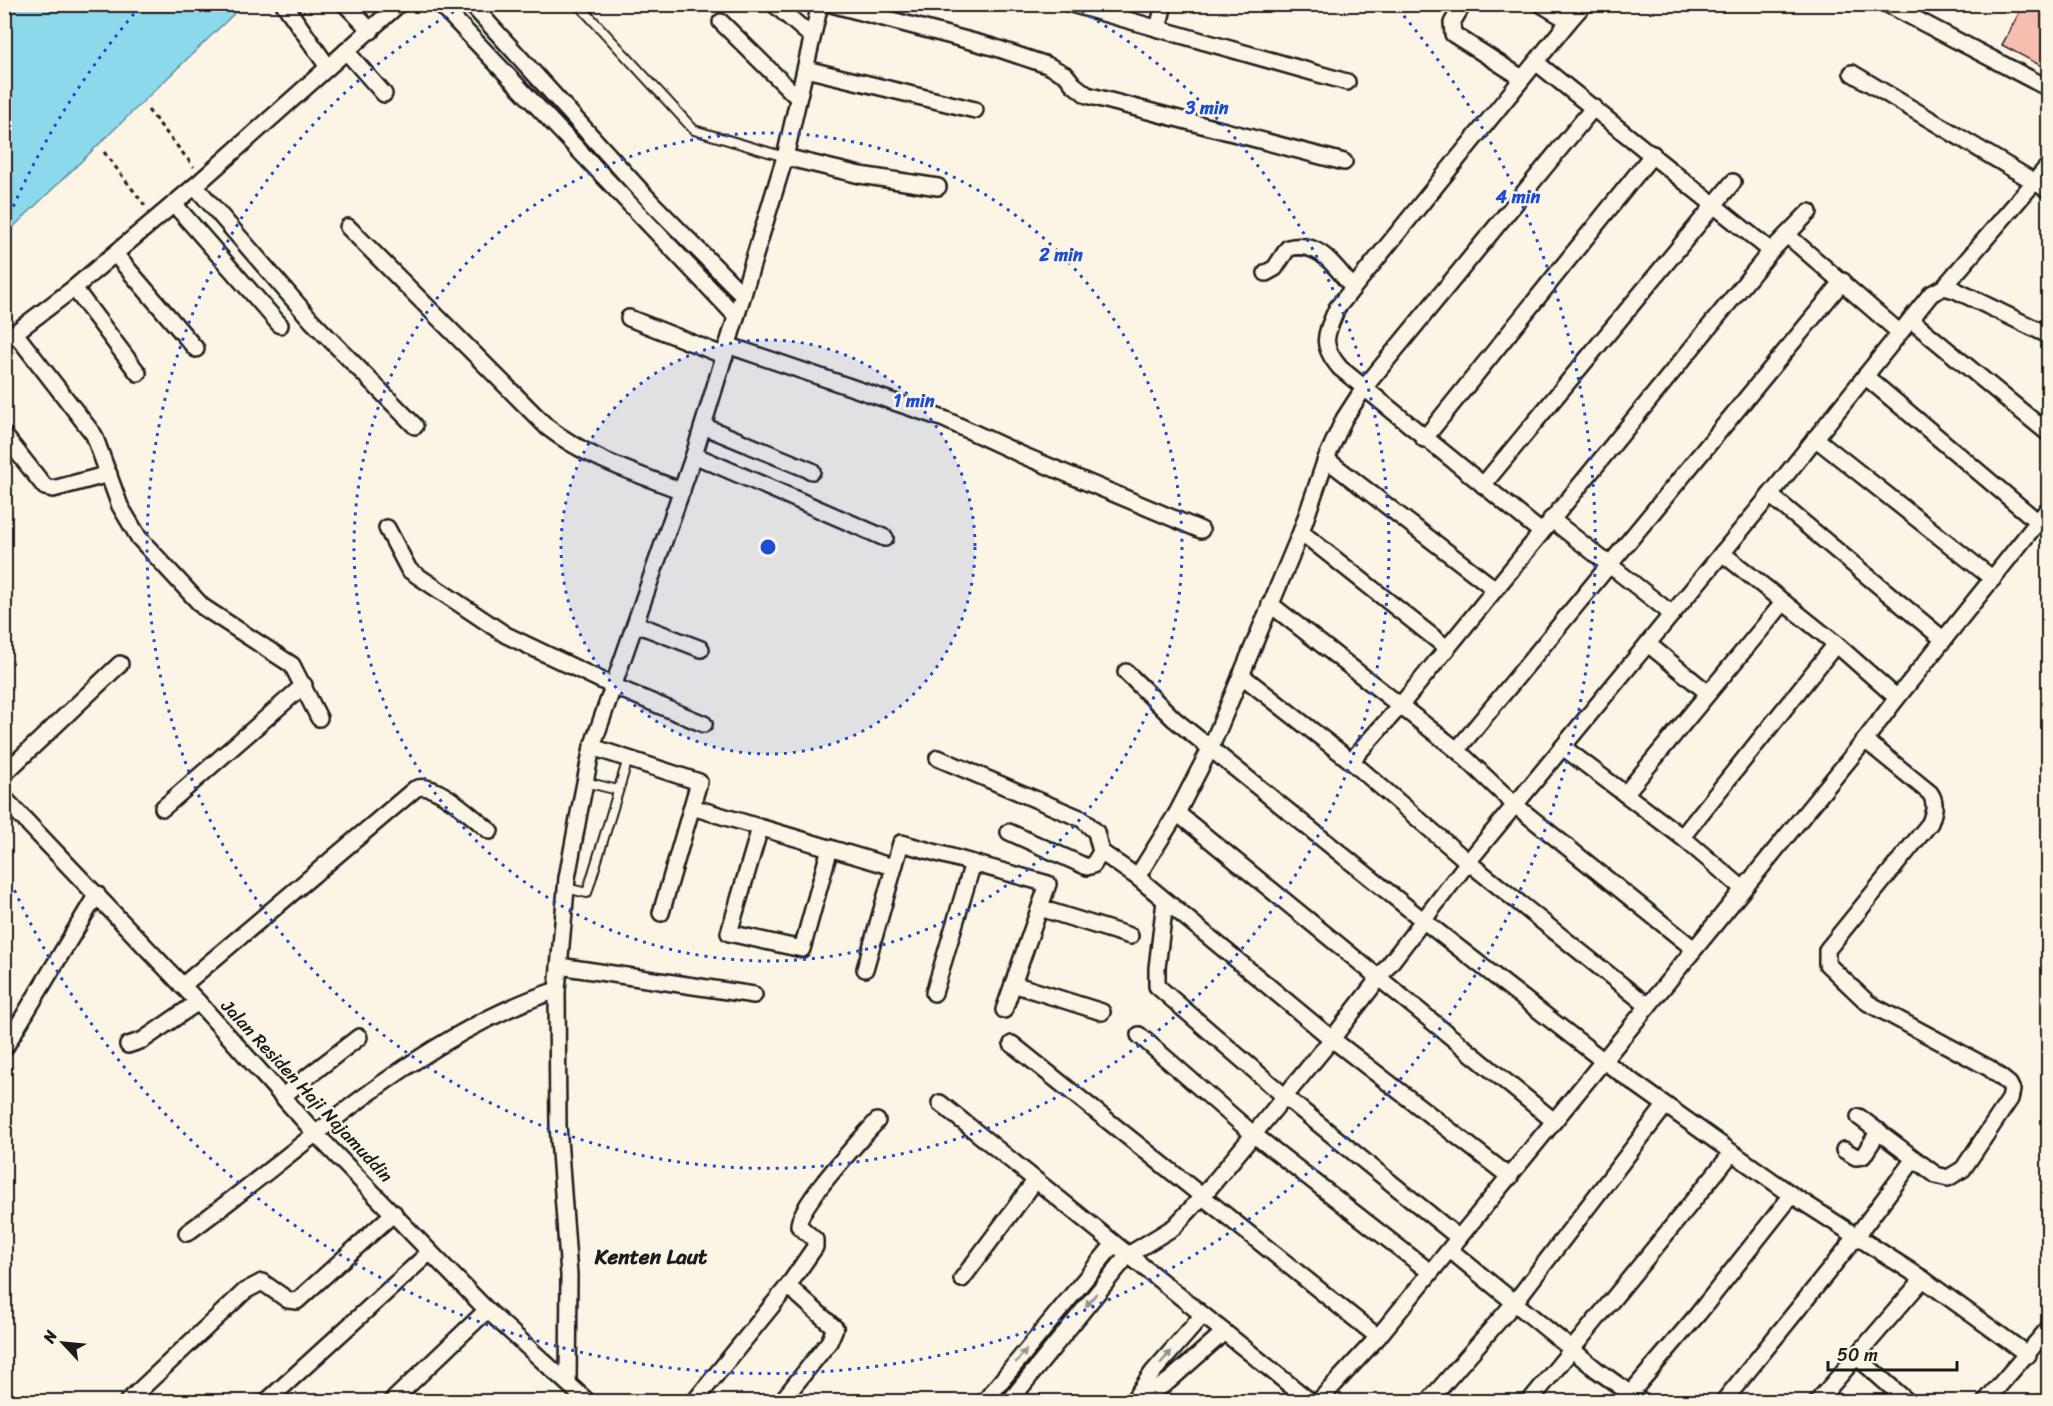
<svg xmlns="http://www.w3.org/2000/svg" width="2053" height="1406" viewBox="0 0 2053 1406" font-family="Sriracha,sans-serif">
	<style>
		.water { fill: #8cd9ec; stroke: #5f8d99; stroke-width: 1.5 }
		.building { fill: #f7bdaf; stroke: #1c1c1c; stroke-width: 1.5 }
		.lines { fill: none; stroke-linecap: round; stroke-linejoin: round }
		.service-casing { stroke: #1c1c1c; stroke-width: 12 }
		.minor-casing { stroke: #1c1c1c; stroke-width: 20 }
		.path { stroke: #1c1c1c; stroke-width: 3; stroke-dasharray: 4.5 4.5; stroke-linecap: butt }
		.service { stroke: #fcf5e5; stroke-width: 8 }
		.minor { stroke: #fcf5e5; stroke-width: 15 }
		.oneway { fill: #97938b }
		.ring { fill: none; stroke: #1d4ed8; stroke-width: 3; stroke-dasharray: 3 6 }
		.labels { text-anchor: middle; stroke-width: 5; stroke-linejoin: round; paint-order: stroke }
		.street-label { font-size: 18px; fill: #1c1c1c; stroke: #fcf5e5 }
		.quarter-label { font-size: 21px; font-weight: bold; fill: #1c1c1c; stroke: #fcf5e5 }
		.centre { fill: #1d4ed8; stroke: #fcf5e5; stroke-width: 3 }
		.ring-label { font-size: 18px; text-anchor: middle; font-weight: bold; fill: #1d4ed8; stroke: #fcf5e5; stroke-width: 5; stroke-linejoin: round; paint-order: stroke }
	</style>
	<rect width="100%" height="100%" fill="#fcf5e5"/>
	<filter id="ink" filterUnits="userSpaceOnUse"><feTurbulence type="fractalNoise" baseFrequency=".0167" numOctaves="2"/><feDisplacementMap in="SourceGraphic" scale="12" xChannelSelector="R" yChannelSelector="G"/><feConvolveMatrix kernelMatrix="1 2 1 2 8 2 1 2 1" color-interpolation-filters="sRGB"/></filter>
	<g filter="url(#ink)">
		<!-- water -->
		<path class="water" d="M5,4H243V5L5,235Z"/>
		<!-- building -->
		<path class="building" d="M2024,4H2032L2049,13V70L2002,45Z"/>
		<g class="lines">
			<defs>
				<g id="service">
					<path d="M578,4L694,130L785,157"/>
					<path d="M585,782L618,790"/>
					<path d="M566,888L587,893L628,759"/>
				</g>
				<g id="minor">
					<path d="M284,4L328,67"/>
					<path d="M345,4L371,31"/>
					<path d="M440,4L736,316"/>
					<path d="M471,4L652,203L743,295"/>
					<path d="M774,4L812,37"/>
					<path d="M831,4L993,47L1047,65L1066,75L1073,84L1087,95L1344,162"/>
					<path d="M1071,4L1347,82"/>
					<path d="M1463,4L1452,23L1453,34L1522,78"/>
					<path d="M1887,4L2048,88"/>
					<path d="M1569,21L1584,4"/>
					<path d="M721,22L798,98"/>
					<path d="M1158,29L1164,4"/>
					<path d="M346,51L384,94"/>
					<path d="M1537,63L1771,251"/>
					<path d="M806,69L975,110"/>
					<path d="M1852,73L2048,190"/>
					<path d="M785,157L860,175L938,187"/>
					<path d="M195,186L312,321L415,426"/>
					<path d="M174,204L280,325"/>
					<path d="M348,227L547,427C587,458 635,473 682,491"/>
					<path d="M1787,235L1899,332"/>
					<path d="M115,254L196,349"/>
					<path d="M1266,273L1275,268L1288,248C1320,240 1335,267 1353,288"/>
					<path d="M1944,287L2048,166"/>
					<path d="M74,288L138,373"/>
					<path d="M629,318L725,356"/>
					<path d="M1911,320L2048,433"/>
					<path d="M15,333L94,435L120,506L139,538L203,607L292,665L319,718"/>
					<path d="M4,341L74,288L195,186L399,4"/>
					<path d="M727,345L944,419L1022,455L1201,530"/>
					<path d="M1865,376L2038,522"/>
					<path d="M703,426L812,471"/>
					<path d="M4,435L45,487L53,489L109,474"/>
					<path d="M1815,438L1993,579"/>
					<path d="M1424,439L1653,154"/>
					<path d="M694,455L885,538"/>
					<path d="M1326,459L1495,589"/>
					<path d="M1483,485L1733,182"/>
					<path d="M1770,495L1944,640"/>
					<path d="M1551,519L1672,614"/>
					<path d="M387,528L409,570L506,635L613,686L704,724"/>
					<path d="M1301,532L1447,648"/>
					<path d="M1541,532L1340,368C1319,343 1326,335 1337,308L1569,21L1541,4"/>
					<path d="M1270,604L1457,750L1515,805L1694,949"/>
					<path d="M636,624L701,649"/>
					<path d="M1648,644L1708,693"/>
					<path d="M1126,672L1174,719L1424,921L1605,1062L1792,1195L1923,1279L2028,1355"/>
					<path d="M1241,675L1351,761L1468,862L1648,1006"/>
					<path d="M1897,698L2048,509"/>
					<path d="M592,747L699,782L661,913"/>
					<path d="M1564,748L1682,837L1742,888"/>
					<path d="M1457,750L1843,281"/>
					<path d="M938,758L1082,819L1096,832L1101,852L1137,877L1332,1039L1510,1177"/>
					<path d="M1351,761L1400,706L1771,251L1809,212"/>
					<path d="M4,774L120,664"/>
					<path d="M1625,794L1783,603"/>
					<path d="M4,798L198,1002L315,1133L430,1252L487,1310L588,1402"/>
					<path d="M692,807L893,867"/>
					<path d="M163,808L304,685"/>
					<path d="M1177,813L1554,1121"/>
					<path d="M760,828L729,933L802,949L830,848"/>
					<path d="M1009,832L1087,867L1093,865L1101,852"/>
					<path d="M1682,837L1836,644"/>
					<path d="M1137,877L1177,813L1211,747L1301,532L1326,459L1344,419L1364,388L1594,107"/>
					<path d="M1165,901L1157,968V986L1283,1095L1459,1238"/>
					<path d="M1040,908L1130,936"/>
					<path d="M559,966L754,995"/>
					<path d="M865,969L901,843L1048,884L1004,1010"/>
					<path d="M1013,984L1102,1012"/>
					<path d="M182,986L415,789C434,779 474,819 490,831"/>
					<path d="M934,993L973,863"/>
					<path d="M1139,1035L1253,1134L1430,1272"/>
					<path d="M1012,1044L1378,1337"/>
					<path d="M128,1045L143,1040L198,1002"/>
					<path d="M4,1049L97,894"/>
					<path d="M284,1095L359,1037"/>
					<path d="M940,1103L1311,1402"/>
					<path d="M1859,1117L1936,1175L1948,1178L1963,1169L2010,1099L2012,1090L2009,1084L1989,1068L1868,1003L1827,964V950L1930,823C1934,812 1937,803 1930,793L1865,740"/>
					<path d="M1844,1150L1856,1157L1863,1156L1879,1131"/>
					<path d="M187,1233C305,1148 417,1036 557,990"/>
					<path d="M1450,1250L1597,1370L1642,1402"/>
					<path d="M962,1279L1035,1181"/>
					<path d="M1856,1356L1908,1402"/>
					<path d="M568,1383L569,1275L558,1125L557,990L567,878L579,813L592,747L694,455L785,157L820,4"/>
					<path d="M127,1402L245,1291L262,1282L288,1300L297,1301L394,1213"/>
					<path d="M266,1402L430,1252"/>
					<path d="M391,1402L487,1310"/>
					<path d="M694,1402L788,1286L815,1247V1240L799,1226C797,1207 862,1138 877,1121"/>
					<path d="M781,1402L829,1342L835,1328L788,1286"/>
					<path d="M984,1402L1114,1244"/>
					<path d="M1009,1402L1128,1255L1174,1227L1202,1197L1332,1039L1468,862L1770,495L1931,294L1944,287L1955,290L2048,335"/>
					<path d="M1132,1402L1153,1372L1203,1315"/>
					<path d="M1138,1402L1169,1381L1223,1333"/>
					<path d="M1318,1402L1378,1337L1865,740L1897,698L1836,644L1722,553"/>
					<path d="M1428,1402L1515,1302L1665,1106"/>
					<path d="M1529,1402L1732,1153"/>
					<path d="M1623,1402L1698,1314L1792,1195"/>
					<path d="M1723,1402L1856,1237L1914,1159"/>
					<path d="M1817,1402L1923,1279"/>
					<path d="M1985,1402L2048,1329"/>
				</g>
			</defs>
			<!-- service casing -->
			<use href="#service" class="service-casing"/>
			<!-- minor casing -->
			<use href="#minor" class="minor-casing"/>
			<!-- path -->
			<g class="path">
				<path d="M148,110L194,167"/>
				<path d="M104,152L146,207"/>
			</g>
			<!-- service -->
			<use href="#service" class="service"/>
			<!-- minor -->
			<use href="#minor" class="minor"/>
		</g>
		<!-- one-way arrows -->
		<defs><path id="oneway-solid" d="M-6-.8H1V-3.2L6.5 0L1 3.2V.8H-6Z" transform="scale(1.5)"/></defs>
		<g class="oneway">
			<use href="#oneway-solid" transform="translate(1091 1300) rotate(129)"/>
			<use href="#oneway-solid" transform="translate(1021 1356) rotate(-51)"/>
			<use href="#oneway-solid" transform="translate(1166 1357) rotate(-49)"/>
		</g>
	</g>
	<!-- distance rings -->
	<circle cx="768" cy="547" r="207" fill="#1d4ed8" fill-opacity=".12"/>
	<g class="ring">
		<circle cx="768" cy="547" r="207"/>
		<circle cx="768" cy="547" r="414"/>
		<path d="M1074 7A621 621 0 1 1 462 7"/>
		<path d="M6 223A828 828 0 0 1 138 9M1398 9A828 828 0 1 1 6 871"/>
	</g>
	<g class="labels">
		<!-- street labels -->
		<g class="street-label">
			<text transform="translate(307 1091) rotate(47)" y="6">Jalan Residen Haji Najamuddin</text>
		</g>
		<!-- quarter labels -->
		<g class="quarter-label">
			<text x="651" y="1264">Kenten Laut</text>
		</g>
	</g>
	<circle cx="768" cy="547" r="9" class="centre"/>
	<g class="ring-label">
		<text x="1207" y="114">3 min</text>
		<text x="1518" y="203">4 min</text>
		<text x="1061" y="261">2 min</text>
		<text x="914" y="407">1 min</text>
	</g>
	<!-- margin -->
	<rect width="2053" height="1406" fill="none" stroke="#fcf5e5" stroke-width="24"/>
	<rect x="12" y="12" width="2029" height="1382" fill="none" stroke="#1c1c1c" stroke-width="2" filter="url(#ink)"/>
	<!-- north arrow -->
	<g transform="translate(63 1343) rotate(296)" stroke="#fcf5e5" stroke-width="4.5" paint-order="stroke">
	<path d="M0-4.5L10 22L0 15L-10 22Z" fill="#1c1c1c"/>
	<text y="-9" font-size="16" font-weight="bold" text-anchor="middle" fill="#1c1c1c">N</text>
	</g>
	<!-- scale -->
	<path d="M1828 1361v9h129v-9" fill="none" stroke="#1c1c1c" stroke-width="3"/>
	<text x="1837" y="1361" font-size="18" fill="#1c1c1c" stroke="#fcf5e5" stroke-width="4.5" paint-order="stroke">50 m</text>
</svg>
